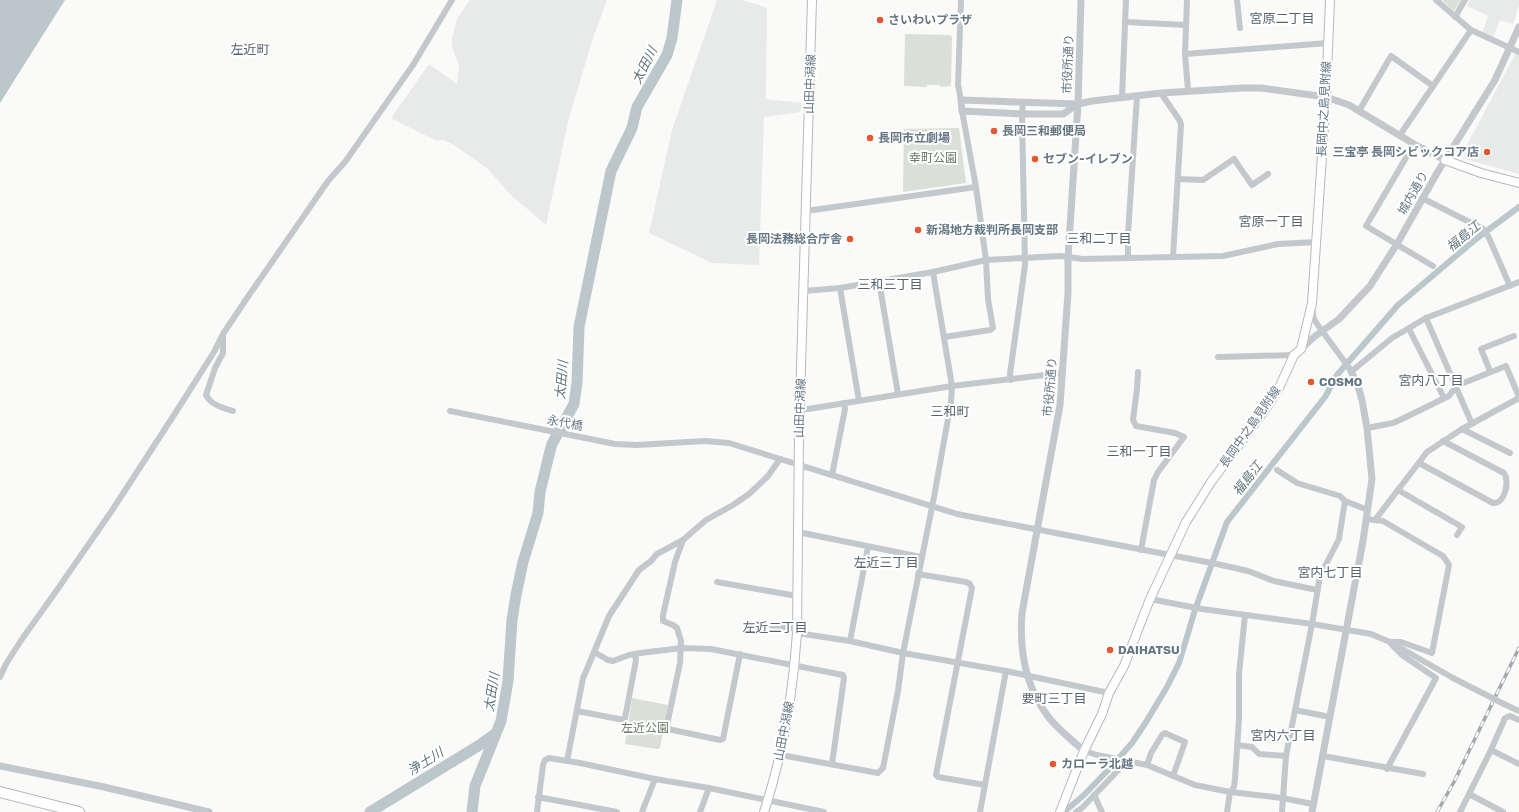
<svg xmlns="http://www.w3.org/2000/svg" width="1519" height="812" viewBox="0 0 1519 812" font-family="Rubik,'Noto Sans JP',sans-serif">
	<style>
		.built { fill: #e8e9e9 }
		.green { fill: #dadfd7 }
		.water { fill: #bbc7cb }
		.lines { fill: none; stroke-linecap: round; stroke-linejoin: round }
		.canal { stroke: #bbc7cb; stroke-width: 6 }
		.river { stroke: #bbc7cb; stroke-width: 11 }
		.secondary-casing { stroke: #b3babf; stroke-width: 10 }
		.trunk-casing { stroke: #b4b9bd; stroke-width: 12 }
		.minor { stroke: #c3c8cc; stroke-width: 6 }
		.tertiary { stroke: #c3c8cc; stroke-width: 7 }
		.secondary { stroke: #fff; stroke-width: 8 }
		.trunk { stroke: #fff; stroke-width: 10 }
		.rail-casing { stroke: #a2aab0; stroke-width: 3.5 }
		.rail { stroke: #fff; stroke-width: 2; stroke-dasharray: 6; stroke-linecap: butt }
		.minor-bridge { stroke: #c3c8cc; stroke-width: 6 }
		.poi-dot { fill: #e4572e; stroke: #fff; stroke-width: 1.5 }
		.labels { text-anchor: middle; stroke-width: 4; stroke-linejoin: round; paint-order: stroke }
		.poi-label { font-size: 12px; font-weight: bold; fill: #657683; stroke: #fff; text-anchor: start }
		.street-label { font-size: 12px; fill: #657683; stroke: #fff }
		.park-label { font-size: 12px; fill: #687a64; stroke: #fff }
		.neighbourhood-label { font-size: 13px; fill: #57646e; stroke: #fff }
		.water-label { font-size: 13px; font-style: italic; fill: #60757c; stroke: #fff }
	</style>
	<rect width="100%" height="100%" fill="#fafaf8"/>
	<!-- built -->
	<g class="built">
		<path d="M470,0H607L592,41L568,122L546,225L511,195L488,169L454,145L444,140H435L391,118L429,64L457,84L459,65L452,47V39L457,19Z"/>
		<path d="M717,0H743L767,8L766,91L765,99L802,103L800,112L764,117L759,265L712,263L649,233L672,130Z"/>
		<path d="M1470,0H1519V4L1513,24L1500,20L1493,38L1482,33L1488,16L1467,6Z"/>
		<path d="M1516,53L1519,54V174L1465,159L1463,152Z"/>
	</g>
	<!-- green -->
	<g class="green">
		<path d="M1442,0H1461L1454,11Z"/>
		<path d="M905,34L950,35L952,37L951,86L941,87L940,85H927V87L904,86Z"/>
		<path d="M959,128L966,183L903,192L904,129Z"/>
		<path d="M632,698L668,705L660,748L657,749L625,744Z"/>
	</g>
	<!-- water -->
	<path class="water" d="M0,0H65L0,103Z"/>
	<g class="lines">
		<!-- canal -->
		<path class="canal" d="M1064,812L1084,795L1110,768L1132,743L1146,722L1167,687L1179,663L1195,610L1227,522L1325,397L1337,375L1398,305L1476,239L1519,207"/>
		<!-- river -->
		<g class="river">
			<path d="M370,812L478,746L495,734"/>
			<path d="M472,812L475,786L501,721L508,681L512,620L516,595L523,562L538,513L540,492L550,451L552,444L574,404L577,383L579,327L611,171L632,128L637,107L667,55L672,38L677,0"/>
		</g>
		<defs>
			<g id="secondary">
				<path d="M1445,160L1481,173L1519,183"/>
				<path d="M764,812C783,754 793,694 797,633L799,434L812,0"/>
				<path d="M1060,812L1084,751L1102,714L1109,693L1124,666L1150,599L1186,522L1211,482L1267,407L1278,390L1294,355L1301,349L1312,303L1326,97L1330,0"/>
			</g>
			<path id="trunk" d="M0,792L79,812"/>
		</defs>
		<!-- secondary casing -->
		<use href="#secondary" class="secondary-casing"/>
		<!-- trunk casing -->
		<use href="#trunk" class="trunk-casing"/>
		<!-- minor -->
		<g class="minor">
			<path d="M1187,0L1185,54L1188,90"/>
			<path d="M1237,0L1240,28"/>
			<path d="M1436,0L1471,30L1519,52"/>
			<path d="M1455,17L1465,0"/>
			<path d="M1125,22L1186,25"/>
			<path d="M1185,54L1328,43"/>
			<path d="M1161,93L1180,121L1181,125L1173,257"/>
			<path d="M1122,98L1126,0"/>
			<path d="M961,100L958,85L961,0"/>
			<path d="M1359,111L1391,56L1433,86"/>
			<path d="M1400,135L1471,30"/>
			<path d="M1414,144L1366,226L1433,266"/>
			<path d="M1178,179L1203,180L1234,159L1252,185L1268,174"/>
			<path d="M1422,198L1483,229L1489,238L1510,286"/>
			<path d="M806,211L976,187"/>
			<path d="M1128,258V234L1137,96"/>
			<path d="M879,281L898,394"/>
			<path d="M840,288L859,401"/>
			<path d="M804,291L840,288L933,272L986,260L1060,256L1083,259L1223,256L1278,244L1317,242"/>
			<path d="M1312,308L1314,319L1317,324L1350,369"/>
			<path d="M1426,318L1472,424"/>
			<path d="M1409,329L1444,398"/>
			<path d="M223,336V353L215,368L206,395C211,405 223,408 233,411"/>
			<path d="M944,337L990,330L993,328L988,299L986,260L976,187L962,111"/>
			<path d="M1218,357L1294,355"/>
			<path d="M1352,371L1392,338L1426,318L1519,282"/>
			<path d="M1490,371L1481,349L1514,336"/>
			<path d="M1138,372L1137,389L1133,420L1136,426L1175,433L1184,437L1158,472L1154,480L1141,550"/>
			<path d="M1011,380L1010,374L1025,265L1022,114L1023,103"/>
			<path d="M800,409H808L952,386L1062,373"/>
			<path d="M450,411L615,444L637,445L705,441L729,443L957,514L1217,564L1248,571L1274,581L1317,590"/>
			<path d="M1367,428L1393,423L1404,418L1449,396L1456,386L1506,366L1519,397"/>
			<path d="M1462,429L1510,453"/>
			<path d="M1419,463L1493,503C1505,504 1510,481 1504,473L1443,441"/>
			<path d="M1277,470L1297,483L1340,496L1345,501L1368,510"/>
			<path d="M832,475L845,409L844,403"/>
			<path d="M1398,490L1462,527L1457,535"/>
			<path d="M1367,519L1383,521L1443,556L1449,565L1432,653L1401,642H1390"/>
			<path d="M1375,520L1427,452L1462,429L1519,398"/>
			<path d="M798,532L921,557"/>
			<path d="M683,540L675,562L663,615V621L673,625L677,628L681,641L680,663L667,725L668,729L720,740L723,739L740,654"/>
			<path d="M918,574L966,582L970,584L972,588L936,775L938,777L985,785"/>
			<path d="M717,582L797,596"/>
			<path d="M1150,599L1202,609L1312,624L1371,634L1390,642L1453,678"/>
			<path d="M762,624L796,629"/>
			<path d="M797,633L850,641L903,653L1006,671L1109,693"/>
			<path d="M850,641L868,547"/>
			<path d="M594,652L608,660L613,661L629,655L640,653L682,648L711,649L843,675L844,678L832,764"/>
			<path d="M0,677L6,664L22,639L57,590L113,509L174,415L214,352L223,334L245,301L328,181L345,162L413,65L452,0"/>
			<path d="M1504,704L1519,711"/>
			<path d="M1295,710L1330,717"/>
			<path d="M577,711L624,720L625,718L636,660L635,654"/>
			<path d="M1237,745L1252,747L1259,754L1286,756"/>
			<path d="M1491,750L1519,764"/>
			<path d="M1084,751L1097,755L1147,765L1195,785L1230,792L1282,798L1313,804"/>
			<path d="M781,755L878,773L883,768L898,691L903,653L934,497L951,402L952,386L933,272"/>
			<path d="M1323,756L1423,774"/>
			<path d="M567,761L583,678L587,669L609,616L639,570L651,561L657,554L683,540L706,520L733,505L749,494L768,476L780,459"/>
			<path d="M1147,765L1151,753L1162,735L1165,733L1167,734L1185,742L1173,776"/>
			<path d="M1387,769L1436,678L1402,655L1392,645"/>
			<path d="M1469,794L1503,812"/>
			<path d="M1094,795L1102,812"/>
			<path d="M538,797L617,812"/>
			<path d="M537,812L543,765L545,760L549,758L580,763L655,779L709,788L824,812"/>
			<path d="M642,812L655,779"/>
			<path d="M700,812L709,788"/>
			<path d="M980,812L1006,671"/>
			<path d="M1076,812L1082,808L1127,761"/>
			<path d="M1227,812L1230,792L1234,787L1235,779L1239,719V674L1245,615"/>
			<path d="M1282,812L1286,756L1312,624L1320,576L1339,539L1345,501"/>
			<path d="M1460,812L1491,750L1505,718L1510,716L1519,720"/>
		</g>
		<!-- tertiary -->
		<g class="tertiary">
			<path d="M1081,0L1078,104L1068,258V293L1060,405L1022,613C1019,651 1026,689 1050,719C1060,731 1073,741 1084,751"/>
			<path d="M1078,104L1063,114H1022L962,111L961,100L1078,104L1092,101L1161,93L1243,88H1261L1326,97L1349,105L1414,144L1445,160"/>
			<path d="M1301,349L1314,337L1339,319L1370,286L1397,244L1437,173L1495,80L1519,27"/>
			<path d="M0,766L104,787L209,812"/>
			<path d="M1312,812L1363,541L1372,479L1367,428L1362,400L1358,386L1350,369"/>
		</g>
		<!-- secondary -->
		<use href="#secondary" class="secondary"/>
		<!-- trunk -->
		<use href="#trunk" class="trunk"/>
		<defs>
			<path id="rail" d="M1437,812L1454,782L1519,648"/>
		</defs>
		<!-- rail casing -->
		<use href="#rail" class="rail-casing"/>
		<!-- rail -->
		<use href="#rail" class="rail"/>
		<!-- minor-bridge -->
		<path class="minor-bridge" d="M1453,678L1504,704"/>
	</g>
	<!-- markers -->
	<g class="poi-dot">
		<circle cx="880" cy="20" r="4"/>
		<circle cx="994" cy="131" r="4"/>
		<circle cx="870" cy="138" r="4"/>
		<circle cx="1487" cy="152" r="4"/>
		<circle cx="1035" cy="159" r="4"/>
		<circle cx="918" cy="230" r="4"/>
		<circle cx="850" cy="239" r="4"/>
		<circle cx="1311" cy="382" r="4"/>
		<circle cx="1110" cy="650" r="4"/>
		<circle cx="1053" cy="764" r="4"/>
	</g>
	<g class="labels">
		<!-- poi labels -->
		<g class="poi-label">
			<text x="888" y="24">さいわいプラザ</text>
			<text x="1002" y="135">長岡三和郵便局</text>
			<text x="878" y="142">長岡市立劇場</text>
			<text x="1479" y="156" text-anchor="end">三宝亭 長岡シビックコア店</text>
			<text x="1043" y="163">セブン-イレブン</text>
			<text x="926" y="234">新潟地方裁判所長岡支部</text>
			<text x="842" y="243" text-anchor="end">長岡法務総合庁舎</text>
			<text x="1319" y="386">COSMO</text>
			<text x="1118" y="654">DAIHATSU</text>
			<text x="1061" y="768">カローラ北越</text>
		</g>
		<!-- street labels -->
		<g class="street-label">
			<text transform="translate(1068 64) rotate(-88)" y="4">市役所通り</text>
			<text transform="translate(810 84) rotate(-88)" y="4">山田中潟線</text>
			<text transform="translate(1324 109) rotate(-87)" y="4">長岡中之島見附線</text>
			<text transform="translate(1413 193) rotate(-60)" y="4">城内通り</text>
			<text transform="translate(1050 387) rotate(-85)" y="4">市役所通り</text>
			<text transform="translate(800 408) rotate(-88)" y="4">山田中潟線</text>
			<text transform="translate(565 423) rotate(11)" y="4">永代橋</text>
			<text transform="translate(1250 427) rotate(-55)" y="4">長岡中之島見附線</text>
			<text transform="translate(784 731) rotate(-79)" y="4">山田中潟線</text>
		</g>
		<!-- park labels -->
		<g class="park-label">
			<text x="933" y="162">幸町公園</text>
			<text x="645" y="732">左近公園</text>
		</g>
		<!-- neighbourhood labels -->
		<g class="neighbourhood-label">
			<text x="1282" y="23">宮原二丁目</text>
			<text x="250" y="54">左近町</text>
			<text x="1271" y="226">宮原一丁目</text>
			<text x="1099" y="243">三和二丁目</text>
			<text x="890" y="289">三和三丁目</text>
			<text x="1431" y="385">宮内八丁目</text>
			<text x="950" y="416">三和町</text>
			<text x="1139" y="456">三和一丁目</text>
			<text x="886" y="567">左近三丁目</text>
			<text x="1330" y="577">宮内七丁目</text>
			<text x="775" y="632">左近二丁目</text>
			<text x="1054" y="703">要町三丁目</text>
			<text x="1283" y="740">宮内六丁目</text>
		</g>
		<!-- water labels -->
		<g class="water-label">
			<text transform="translate(644 65) rotate(-63)" y="5">太田川</text>
			<text transform="translate(1463 236) rotate(-39)" y="5">福島江</text>
			<text transform="translate(561 380) rotate(-85)" y="5">太田川</text>
			<text transform="translate(1247 478) rotate(-52)" y="5">福島江</text>
			<text transform="translate(491 692) rotate(-81)" y="5">太田川</text>
			<text transform="translate(425 761) rotate(-32)" y="5">浄土川</text>
		</g>
	</g>
</svg>
